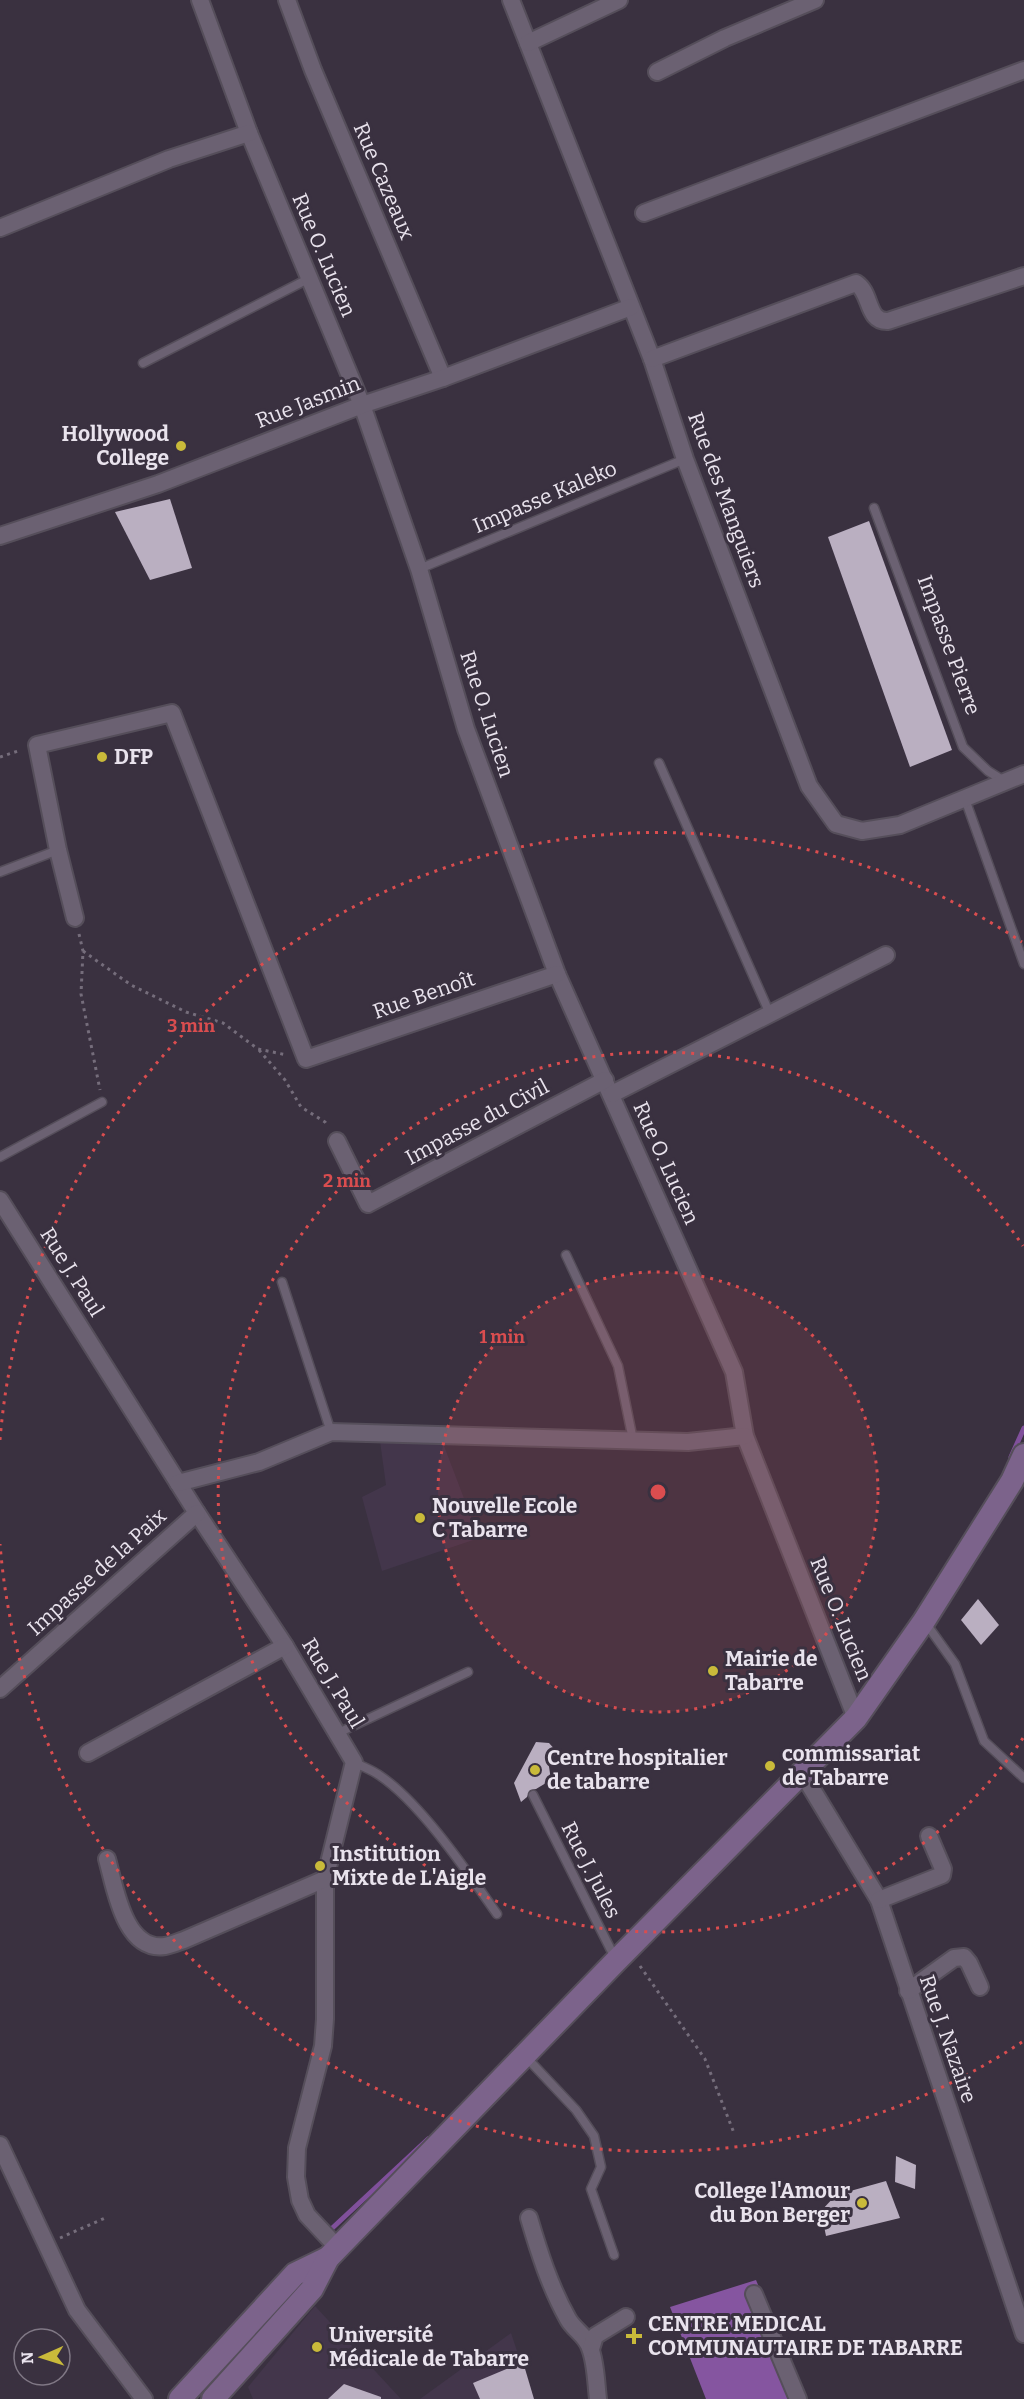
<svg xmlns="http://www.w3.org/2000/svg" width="1024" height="2399" viewBox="0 0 1024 2399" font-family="Bitter,serif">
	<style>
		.built { fill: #43364b }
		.forest { fill: #8555a0 }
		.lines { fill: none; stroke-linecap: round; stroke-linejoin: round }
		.stream { stroke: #80509b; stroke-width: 5 }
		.building { fill: #baafc1 }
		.service-casing { stroke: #554e5a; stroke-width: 11 }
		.minor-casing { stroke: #554e5a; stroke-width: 20 }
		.secondary-casing { stroke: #554e5a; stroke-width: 26 }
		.path { stroke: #756d7b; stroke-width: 3; stroke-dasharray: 3 4.5; stroke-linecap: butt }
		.service { stroke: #6b6172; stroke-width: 8 }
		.minor { stroke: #6b6172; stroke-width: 16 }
		.secondary { stroke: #7c638b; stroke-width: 22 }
		.ring { fill: none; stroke: #da4d4f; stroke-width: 3; stroke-dasharray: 3 6 }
		.poi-dot { fill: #c9ba3a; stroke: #3a3140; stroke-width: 2 }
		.labels { text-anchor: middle; stroke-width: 6; stroke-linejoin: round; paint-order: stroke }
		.street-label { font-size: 21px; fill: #e9e3ed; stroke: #3a3140 }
		.poi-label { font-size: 21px; font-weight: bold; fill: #e9e3ed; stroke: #3a3140; text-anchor: start }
		.centre { fill: #da4d4f; stroke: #3a3140; stroke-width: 3 }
		.ring-label { font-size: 18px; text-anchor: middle; font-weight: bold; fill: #da4d4f; stroke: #3a3140; stroke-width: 6; stroke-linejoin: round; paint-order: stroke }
	</style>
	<rect width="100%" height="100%" fill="#3a3140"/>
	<!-- built -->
	<g class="built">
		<path d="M438,1430L479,1538L382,1571L362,1497L386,1485L379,1434Z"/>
		<path d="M315,2306L401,2399H253L248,2387Z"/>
		<path d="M511,2333L533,2399H420Z"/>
	</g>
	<!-- forest -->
	<path class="forest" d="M756,2280L806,2399H706L670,2307Z"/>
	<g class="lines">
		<!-- stream -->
		<g class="stream">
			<path d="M1011,1457L1024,1428"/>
			<path d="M327,2233L428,2139"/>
		</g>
	</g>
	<!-- building -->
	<g class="building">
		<path d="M170,499L192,568L150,580L115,512Z"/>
		<path d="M869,521L952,750L910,767L828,537Z"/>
		<path d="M978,1599L999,1625L981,1645L961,1620Z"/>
		<path d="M536,1742L549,1743L558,1753L548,1760L551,1780L536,1789L530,1790L527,1797L521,1802L514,1783Z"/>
		<path d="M896,2156L916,2165L915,2189L895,2182Z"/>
		<path d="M886,2181L900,2218L826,2236L821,2211L836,2195Z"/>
		<path d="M523,2362L534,2399H480L473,2383Z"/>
		<path d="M344,2384L381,2397V2399H328Z"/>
	</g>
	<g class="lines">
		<defs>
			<g id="service">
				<path d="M143,363L310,278"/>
				<path d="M874,508L963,747L988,771L1004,781"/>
				<path d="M419,569L685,459"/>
				<path d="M659,763L770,1014"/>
				<path d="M965,799L1024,964"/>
				<path d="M0,872L58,850"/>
				<path d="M0,1157L102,1102"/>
				<path d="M566,1255L618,1366L633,1440"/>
				<path d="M282,1282L331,1432"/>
				<path d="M925,1622L955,1664L984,1741L1024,1778"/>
				<path d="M338,1733L468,1672"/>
				<path d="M354,1762C363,1767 372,1770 379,1775C421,1803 468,1873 497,1914"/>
				<path d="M533,1795L615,1958"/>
				<path d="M526,2057L576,2110L594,2136L601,2167L591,2189L614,2255"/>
			</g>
			<g id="minor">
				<path d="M200,0L249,133L362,405L419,569L466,729L557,974L734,1372L745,1436L856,1718"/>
				<path d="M287,0L313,70L443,378"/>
				<path d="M511,0L652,359L685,459L809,786L836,824L862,831L900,825L1024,774"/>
				<path d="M528,43L619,0"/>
				<path d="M657,72L725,38L815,0"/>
				<path d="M644,213L1024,70"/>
				<path d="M0,228L169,159L249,133"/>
				<path d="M652,359L856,283C872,293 866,322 888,321L1024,276"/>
				<path d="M0,536L158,484L362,405L443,378L631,307"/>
				<path d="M75,918L58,850L37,745L172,713L306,1059L557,974"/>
				<path d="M612,1094L886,955"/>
				<path d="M337,1141L368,1204L605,1080"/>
				<path d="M0,1200L197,1513L285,1646L354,1762L325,1879V2019L323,2046L297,2148L296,2177L300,2200L307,2215L338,2248"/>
				<path d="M178,1483L259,1462L331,1432L688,1442L745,1436"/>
				<path d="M0,1689L197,1513"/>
				<path d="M88,1753L285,1646"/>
				<path d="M801,1771L879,1900L1024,2334"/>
				<path d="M107,1859C115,1887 124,1952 165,1946C171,1945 178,1942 184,1940L325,1879"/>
				<path d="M879,1900L942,1875L943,1869L929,1836"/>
				<path d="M908,1991L954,1958L964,1957L969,1963L980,1987"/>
				<path d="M0,2145L77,2310L144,2399"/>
				<path d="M529,2218C539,2252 550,2287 568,2319C574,2330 586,2335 590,2348C596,2363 596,2383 598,2399"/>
				<path d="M754,2294L798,2399"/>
				<path d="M591,2349L595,2336L626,2317"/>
			</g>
			<g id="secondary">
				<path d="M180,2399L295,2274L328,2258"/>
				<path d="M213,2399L312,2289L328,2258L616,1961L856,1718L924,1621L1012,1481L1024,1455"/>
			</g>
		</defs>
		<!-- service casing -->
		<use href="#service" class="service-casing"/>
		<!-- minor casing -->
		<use href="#minor" class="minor-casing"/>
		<!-- secondary casing -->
		<use href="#secondary" class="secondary-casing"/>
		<!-- path -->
		<g class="path">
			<path d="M0,757L21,750"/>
			<path d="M79,934L83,951L81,994L100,1090"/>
			<path d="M83,951L131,985L186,1012L223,1023L258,1049L287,1055"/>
			<path d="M259,1050L285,1080L301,1107L325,1122L328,1126"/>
			<path d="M640,1966L705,2059L734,2133"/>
			<path d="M60,2238L105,2218"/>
		</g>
		<!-- service -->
		<use href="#service" class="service"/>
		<!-- minor -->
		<use href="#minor" class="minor"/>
		<!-- secondary -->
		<use href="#secondary" class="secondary"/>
	</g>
	<!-- distance rings -->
	<circle cx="658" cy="1492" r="220" fill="#da4d4f" fill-opacity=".12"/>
	<g class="ring">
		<circle cx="658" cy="1492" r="220"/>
		<path d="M1023 1738A440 440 0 1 1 1023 1246"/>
		<path d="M1022 2042A660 660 0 0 1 0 1544M0 1440A660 660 0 0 1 1022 942"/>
	</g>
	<!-- markers -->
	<g class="poi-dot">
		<circle cx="181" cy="446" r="6"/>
		<circle cx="102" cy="757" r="6"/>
		<circle cx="420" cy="1518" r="6"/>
		<circle cx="713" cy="1671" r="6"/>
		<circle cx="770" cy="1766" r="6"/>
		<circle cx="535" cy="1770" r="6"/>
		<circle cx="320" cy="1866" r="6"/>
		<circle cx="862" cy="2203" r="6"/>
		<path d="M631 2327h6v6h6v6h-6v6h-6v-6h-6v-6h6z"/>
		<circle cx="317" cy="2347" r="6"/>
	</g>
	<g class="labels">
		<!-- street labels -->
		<g class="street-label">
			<text transform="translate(384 181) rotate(67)" y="7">Rue Cazeaux</text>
			<text transform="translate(324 255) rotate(67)" y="7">Rue O. Lucien</text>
			<text transform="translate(308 402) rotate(-21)" y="7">Rue Jasmin</text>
			<text transform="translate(545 497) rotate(-23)" y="7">Impasse Kaleko</text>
			<text transform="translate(726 500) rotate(70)" y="7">Rue des Manguiers</text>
			<text transform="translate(949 645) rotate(70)" y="7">Impasse Pierre</text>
			<text transform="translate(487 714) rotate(72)" y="7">Rue O. Lucien</text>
			<text transform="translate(424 995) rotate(-19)" y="7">Rue Benoît</text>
			<text transform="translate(477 1122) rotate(-28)" y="7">Impasse du Civil</text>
			<text transform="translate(666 1163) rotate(66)" y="7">Rue O. Lucien</text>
			<text transform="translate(72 1272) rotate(58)" y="7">Rue J. Paul</text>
			<text transform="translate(97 1572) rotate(-42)" y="7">Impasse de la Paix</text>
			<text transform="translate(841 1619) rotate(68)" y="7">Rue O. Lucien</text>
			<text transform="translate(333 1683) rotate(59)" y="7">Rue J. Paul</text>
			<text transform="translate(591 1870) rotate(63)" y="7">Rue J. Jules</text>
			<text transform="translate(948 2039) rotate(71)" y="7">Rue J. Nazaire</text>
		</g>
		<!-- poi labels -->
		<g class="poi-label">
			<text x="169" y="441" text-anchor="end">Hollywood<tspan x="169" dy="24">College</tspan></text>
			<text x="114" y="764">DFP</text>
			<text x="432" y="1513">Nouvelle Ecole<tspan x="432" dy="24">C Tabarre</tspan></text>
			<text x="725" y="1666">Mairie de<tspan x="725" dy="24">Tabarre</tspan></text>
			<text x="782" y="1761">commissariat<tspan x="782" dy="24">de Tabarre</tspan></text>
			<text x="547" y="1765">Centre hospitalier<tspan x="547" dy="24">de tabarre</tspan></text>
			<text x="332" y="1861">Institution<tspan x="332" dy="24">Mixte de L'Aigle</tspan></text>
			<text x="850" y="2198" text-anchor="end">College l'Amour<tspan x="850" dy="24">du Bon Berger</tspan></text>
			<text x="648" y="2331">CENTRE MEDICAL<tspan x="648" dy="24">COMMUNAUTAIRE DE TABARRE</tspan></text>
			<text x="329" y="2342">Université<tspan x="329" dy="24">Médicale de Tabarre</tspan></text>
		</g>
	</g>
	<circle cx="658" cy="1492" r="9" class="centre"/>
	<g class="ring-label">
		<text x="191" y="1032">3 min</text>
		<text x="347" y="1187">2 min</text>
		<text x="502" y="1343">1 min</text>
	</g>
	<!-- north arrow -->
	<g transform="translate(42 2357) rotate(267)"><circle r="28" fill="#3a3140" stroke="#807885" stroke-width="1.5"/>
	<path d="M0-4.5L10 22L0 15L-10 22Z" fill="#c9ba3a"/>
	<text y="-9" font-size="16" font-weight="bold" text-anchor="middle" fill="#e9e3ed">N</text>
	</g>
</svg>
